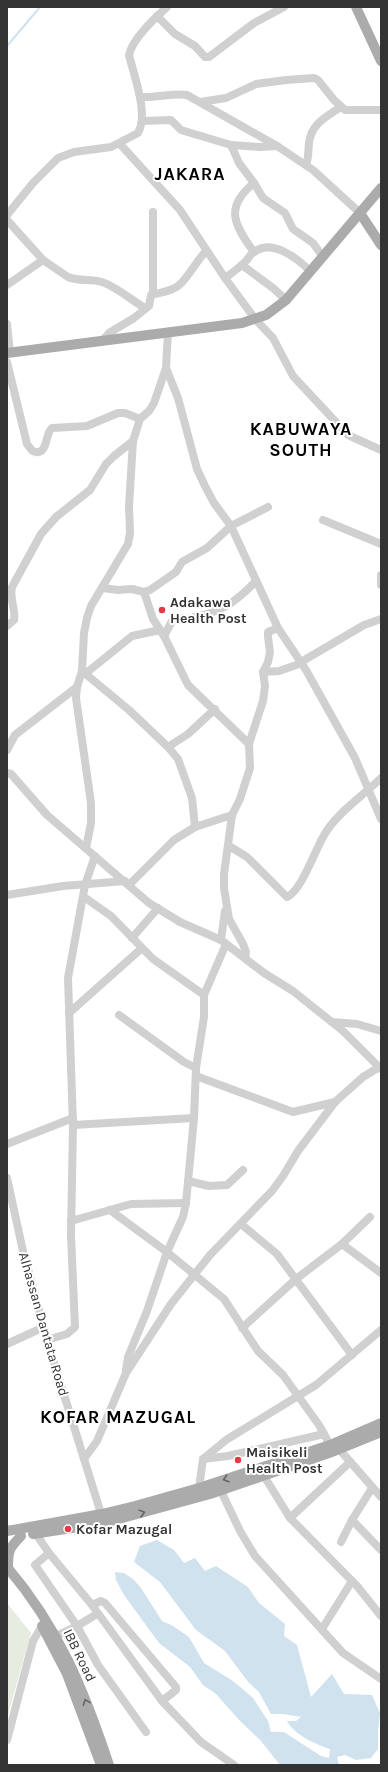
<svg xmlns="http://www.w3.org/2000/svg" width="388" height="1772" viewBox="0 0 388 1772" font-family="Karla,sans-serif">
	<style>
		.green { fill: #e6ecdf }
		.water { fill: #cfe2ee }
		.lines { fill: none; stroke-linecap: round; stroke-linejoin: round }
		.stream { stroke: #cfe2ee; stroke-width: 2 }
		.minor { stroke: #d0d0d0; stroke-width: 8 }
		.major { stroke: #ababab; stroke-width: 10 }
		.oneway { stroke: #636363 }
		.poi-dot { fill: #e63946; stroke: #fff; stroke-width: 1.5 }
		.labels { text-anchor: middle; stroke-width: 4; stroke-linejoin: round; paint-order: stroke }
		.poi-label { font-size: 14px; font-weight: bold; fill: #333; stroke: #fff; text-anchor: start }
		.street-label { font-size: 14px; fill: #333; stroke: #fff }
		.district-label { font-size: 18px; font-weight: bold; letter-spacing: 1px; fill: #000; stroke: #fff }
	</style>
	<rect width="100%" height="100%" fill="#fff"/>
	<!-- green -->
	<path class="green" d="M7,1603L31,1633L7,1718Z"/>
	<!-- water -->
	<path class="water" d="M157,1540L174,1550L184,1563L195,1558L205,1571L216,1566L248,1587L259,1603L285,1624L284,1636L297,1645L311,1697L332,1674L344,1694L372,1695L380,1713L378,1731V1749L371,1758L356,1760L345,1755L337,1757L339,1765H280L261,1741L240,1721L216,1694L203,1685L190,1667L159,1643L124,1595L116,1580L115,1572L124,1573L133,1579L141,1588L162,1621L173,1626L189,1637L204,1663L233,1681L253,1698L268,1721L271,1732H284L321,1756L329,1758L330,1749C317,1745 293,1734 287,1721H296L301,1717L283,1714H271L259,1692L249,1683L225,1651L196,1630L160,1582L134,1562L140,1546Z"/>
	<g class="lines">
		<!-- stream -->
		<path class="stream" d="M7,46L40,7"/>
		<!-- minor -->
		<g class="minor">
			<path d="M157,16L175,34L195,46L205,57H209L254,23L284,7"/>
			<path d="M140,97C156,98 172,93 187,95L277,146L313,170L360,213"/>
			<path d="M200,102L226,98L256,84L286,80L314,78L318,80L334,100L345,110H381"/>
			<path d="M142,121L171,120L181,130L231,145L260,147L277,146"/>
			<path d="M120,144L180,210L225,278L255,319L273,338L293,376L348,435L381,450"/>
			<path d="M231,145L239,163L254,183L263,198L285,213L293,229L313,243L323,257"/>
			<path d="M306,165C309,157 308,151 309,143C311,124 326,117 341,107"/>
			<path d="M153,212V294"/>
			<path d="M7,215L33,183L58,158L74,152L111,147L138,133C149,114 134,76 129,55C132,39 155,18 167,7"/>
			<path d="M7,220L43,260L68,277C79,282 91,278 102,282C117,287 131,300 145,308"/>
			<path d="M254,252C234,225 224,207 254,183"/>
			<path d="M242,265L273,288L286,300"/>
			<path d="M225,278C232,273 239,268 245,262C248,260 249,255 253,253C271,237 298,259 310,271"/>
			<path d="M7,285L43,260"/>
			<path d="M7,324L10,353"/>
			<path d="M168,332L166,368L178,398L197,469L205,486L214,503L231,526L278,628L306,670L355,758L381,819"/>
			<path d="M103,340L109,333L134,318L149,306L151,295C161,292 170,292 178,286C187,280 197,260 206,251"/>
			<path d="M7,362L27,444C30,448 32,452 36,452C48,454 45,433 52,428L87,426L118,413H125L140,419"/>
			<path d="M323,520L381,544"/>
			<path d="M381,575V585"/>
			<path d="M102,588L118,590L132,589L144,592L150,590L176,572L182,562L207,548L231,526L268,507"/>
			<path d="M144,592L153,619L164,636L188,685L249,744"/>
			<path d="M7,626L14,620C16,609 9,599 12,587L41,534L56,517L90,490L106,464L114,456L133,441"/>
			<path d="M164,636L172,621C178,619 185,620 191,618C220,613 236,602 256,581"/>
			<path d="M301,662L364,625L381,619"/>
			<path d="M82,671L129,710L168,747L178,759L192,798L195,827"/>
			<path d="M263,672L279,671L302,663"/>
			<path d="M85,674L132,636L160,630"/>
			<path d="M168,747L188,734L215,709"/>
			<path d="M7,750L15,735L77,687"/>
			<path d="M7,773L11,774L47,815L149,903L180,922L221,940L264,973L293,991L343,1031L381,1069"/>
			<path d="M229,846L247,857L287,897C301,891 315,851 323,837C336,813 362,797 381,778"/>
			<path d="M86,848L91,823V803L76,698L77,687L82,671L84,633L87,618L91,606L128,544L130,533L129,506L133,441L140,419L149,411L154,403L166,368"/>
			<path d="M129,885L174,840L195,827L232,815"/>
			<path d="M7,895L63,886L125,881"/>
			<path d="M84,897L111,916L153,959L204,995"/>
			<path d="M132,938L158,908"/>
			<path d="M221,940L225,911"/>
			<path d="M245,958L246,952L243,944L229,919L224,888V874L232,815L240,799L250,768L249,744L263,701L265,686L263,672L268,662L270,652L268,637V632L278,628"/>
			<path d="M69,1013L142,948"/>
			<path d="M119,1015L184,1062L196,1068"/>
			<path d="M332,1022L357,1024L381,1031"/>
			<path d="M196,1076L293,1112L335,1102"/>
			<path d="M73,1125L194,1118"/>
			<path d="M7,1144L73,1118"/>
			<path d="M7,1178L23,1251L47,1340L103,1520"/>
			<path d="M188,1181L209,1186L227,1185L243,1170"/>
			<path d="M110,1210L167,1252L224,1299L258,1351L283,1375L319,1425L330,1445"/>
			<path d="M71,1221L131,1204L186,1203"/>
			<path d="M241,1224L277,1254L352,1355"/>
			<path d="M342,1244L370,1217"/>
			<path d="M242,1328L296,1279L342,1244L381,1273"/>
			<path d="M47,1340L67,1334L75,1327L71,1235L73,1125L68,978L85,885L95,856"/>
			<path d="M7,1344L44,1327"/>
			<path d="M126,1370L128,1357L147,1311L167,1252L183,1217L186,1203L194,1118L196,1068L204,1017V995L226,944"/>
			<path d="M339,1449L381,1497"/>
			<path d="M84,1459L97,1441L126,1373L171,1304L210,1255L272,1191L283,1176L298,1151L335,1102L363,1077L381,1066"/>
			<path d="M203,1459L228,1456L324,1434"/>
			<path d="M264,1476L290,1518L357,1586L381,1616"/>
			<path d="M199,1488L203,1459L226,1440L316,1385L381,1330"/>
			<path d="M221,1491L240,1531L255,1556L343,1653L381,1679"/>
			<path d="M290,1518L350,1462"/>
			<path d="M352,1520L381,1550"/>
			<path d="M36,1534L49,1553L92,1605L162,1701L201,1742L234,1765"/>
			<path d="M341,1542L352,1520L372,1488"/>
			<path d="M49,1553L35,1565L77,1626L98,1665L146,1732"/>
			<path d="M92,1605L101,1601L105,1603L176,1687V1690L162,1701"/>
			<path d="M322,1629L352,1581"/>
			<path d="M56,1636L77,1626L97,1614"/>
			<path d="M7,1740L33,1641L42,1626"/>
		</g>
		<!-- major -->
		<g class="major">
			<path d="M356,7L381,61"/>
			<path d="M360,213L381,245"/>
			<path d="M7,353L242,323L266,315L286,300L381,188"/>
			<path d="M7,1531L102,1514L135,1506L199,1488L330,1445L381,1423"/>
			<path d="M33,1534L104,1523L210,1494L329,1453L381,1432"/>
			<path d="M7,1567C59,1628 84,1690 109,1765"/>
			<path d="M8,1568C8,1551 9,1548 21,1536"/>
			<path d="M42,1626L67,1674L101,1765"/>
		</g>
	</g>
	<!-- one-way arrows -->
	<defs><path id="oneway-chevron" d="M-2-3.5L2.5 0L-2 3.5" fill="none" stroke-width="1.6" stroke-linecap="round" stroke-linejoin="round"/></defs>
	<g class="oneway">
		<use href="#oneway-chevron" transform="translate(226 1479) rotate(162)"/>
		<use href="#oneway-chevron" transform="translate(142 1513) rotate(-15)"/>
		<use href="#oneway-chevron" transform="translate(86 1702) rotate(-111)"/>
	</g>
	<!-- markers -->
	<g class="poi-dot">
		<circle cx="162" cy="610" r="4"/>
		<circle cx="238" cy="1460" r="4"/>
		<circle cx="68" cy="1529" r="4"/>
	</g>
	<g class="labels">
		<!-- poi labels -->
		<g class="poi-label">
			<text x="170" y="607">Adakawa<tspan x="170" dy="16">Health Post</tspan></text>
			<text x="246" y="1457">Maisikeli<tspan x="246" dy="16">Health Post</tspan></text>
			<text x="76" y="1534">Kofar Mazugal</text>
		</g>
		<!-- street labels -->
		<g class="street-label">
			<text transform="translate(44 1324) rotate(74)" y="5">Alhassan Dantata Road</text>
			<text transform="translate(80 1655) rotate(64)" y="5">IBB Road</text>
		</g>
		<!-- district labels -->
		<g class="district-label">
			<text x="190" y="180">JAKARA</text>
			<text x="301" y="435">KABUWAYA<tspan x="301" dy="21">SOUTH</tspan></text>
			<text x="118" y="1423">KOFAR MAZUGAL</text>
		</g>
	</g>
	<!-- border -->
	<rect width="388" height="1772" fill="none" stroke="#333333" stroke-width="16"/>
</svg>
